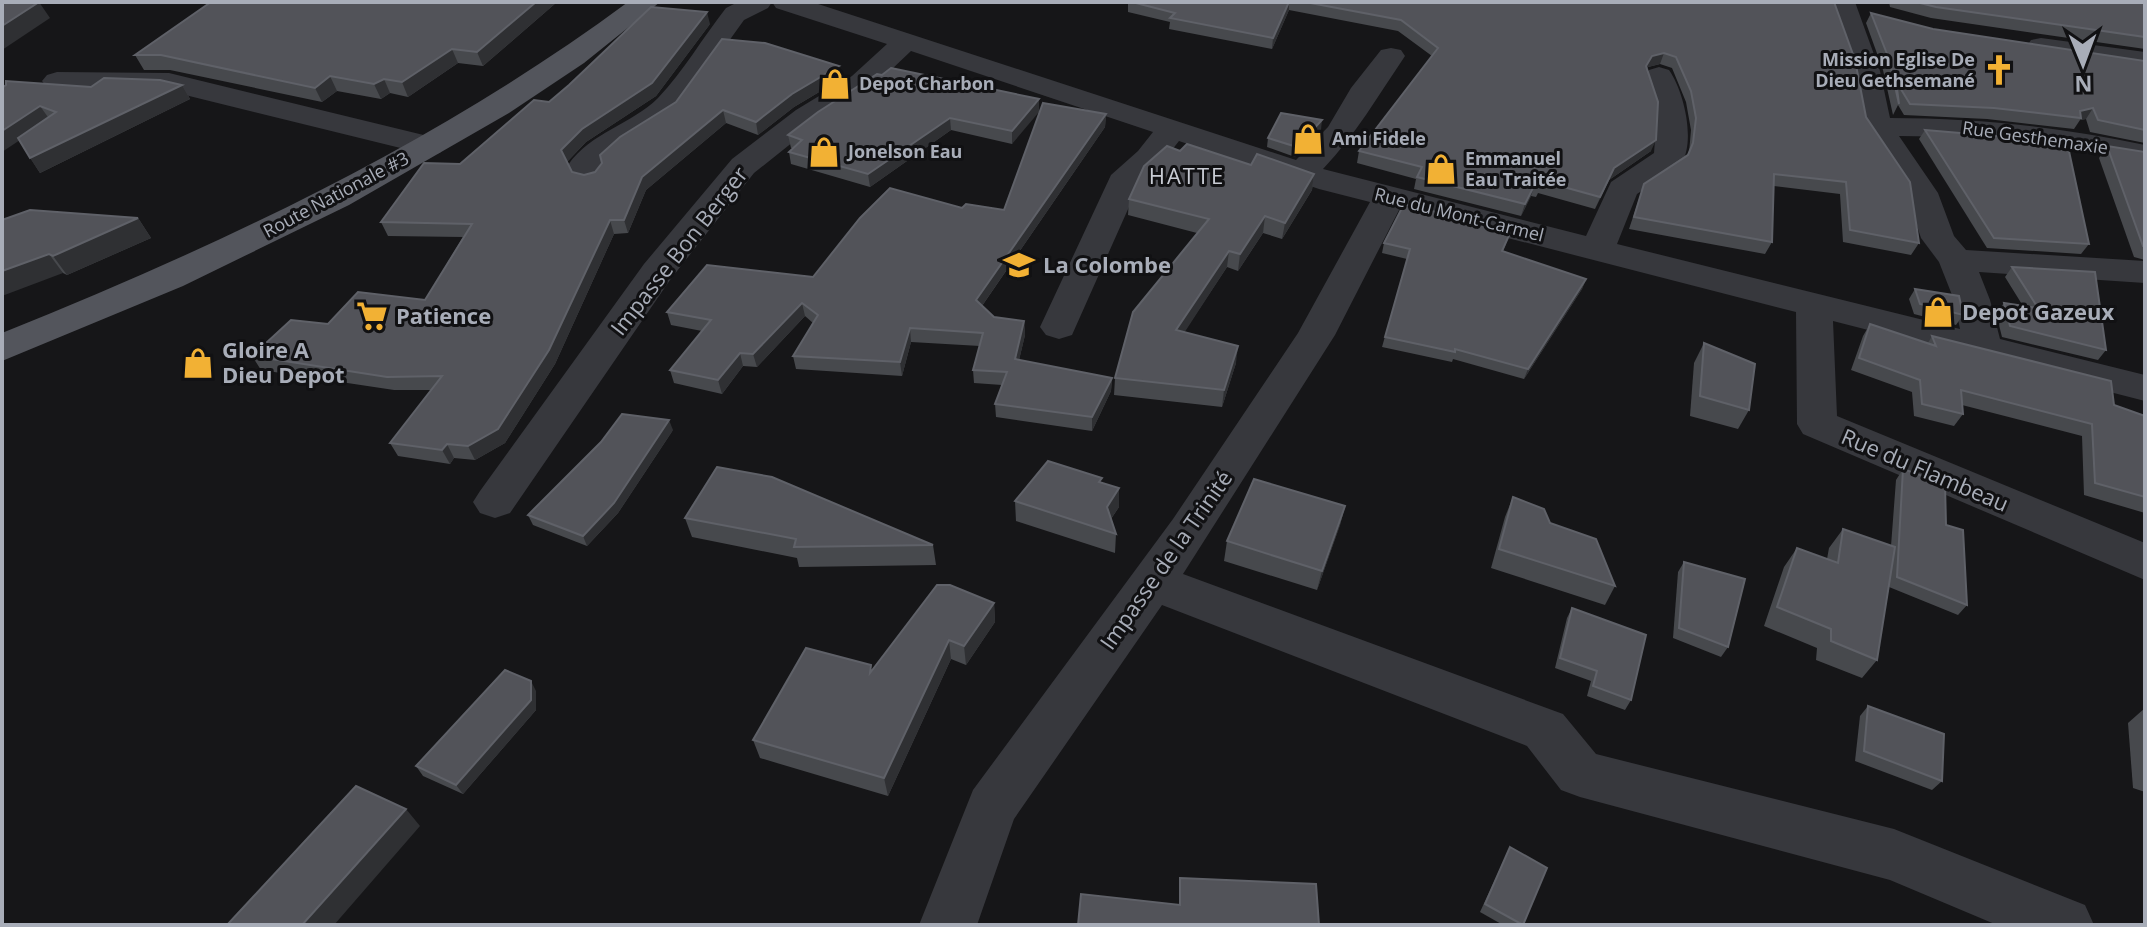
<svg xmlns="http://www.w3.org/2000/svg" width="2147" height="927" viewBox="0 0 2147 927" font-family="'Open Sans',sans-serif">
	<style>
		.lines { fill: none; stroke-linecap: round; stroke-linejoin: round }
		.street { fill: #37383d; fill-rule: evenodd }
		.primary { fill: #53555c; fill-rule: evenodd }
		.wall { fill: #47494d }
		.shaded-wall { fill: #2f3033 }
		.building { fill: #525359; stroke: #5f6168; stroke-width: 2 }
		.labels { text-anchor: middle; stroke-width: 6; stroke-linejoin: round; paint-order: stroke }
		.far-poi-label { font-size: 18px; font-weight: bold; fill: #a8adb8; stroke: #111113; text-anchor: start }
		.far-street-label { font-size: 18px; fill: #a8adb8; stroke: #111113 }
		.far-quarter-label { font-size: 22px; letter-spacing: 2px; fill: #c9ccd4; stroke: #111113 }
		.street-label { font-size: 22px; fill: #a8adb8; stroke: #111113 }
		.poi-label { font-size: 22px; font-weight: bold; fill: #a8adb8; stroke: #111113; text-anchor: start }
	</style>
	<rect width="100%" height="100%" fill="#161618"/>
	<g class="lines">
		<!-- street -->
		<g class="street">
			<path d="M738,2H812L1296,160L1328,127L1351,88L1381,50L1391,48L1401,50L1405,56C1378,96 1356,134 1323,169L1586,236L1611,182L1654,153L1657,113L1645,76L1649,70L1659,67L1669,70C1684,91 1696,142 1681,164L1637,194L1617,244L1960,329L1954,300L1939,262L1921,238L1906,193L1862,127L1852,71L1829,2H1855L1880,71L1890,118C1979,118 2058,127 2145,145V163C2063,147 1982,136 1899,136L1938,193L1954,236L1966,250L2145,261V283L1979,272L1990,300L2000,339L2145,375V401L1833,321L1837,416L2145,543V580L1803,434L1797,424L1796,312L1399,210L1335,335L1183,574L1563,714L1596,754L1894,829L2085,905L2094,925H1997L1890,880L1580,797L1561,790L1527,746L1162,605L1014,819L977,925H919L973,790L1173,519L1298,333L1370,202L1319,189L1179,141L1160,165L1141,180L1072,335L1059,339L1046,335L1040,327L1111,175L1138,151L1153,132L911,51L872,88L818,122L754,173L670,280L510,513L495,518L480,513L473,502L480,491L644,264L732,159L796,110L852,76L887,44L776,8L772,2L768,8L744,20L678,112L622,148L601,167L604,175L599,182L588,185L577,182L568,165C591,132 632,124 658,98C683,72 703,37 726,8Z"/>
			<path d="M2041,38L2145,52V70L2031,52L2027,46L2031,40Z"/>
			<path d="M57,72L169,73L440,139L445,146L440,153L429,155L169,91L47,87L42,81L47,75Z"/>
		</g>
		<!-- primary -->
		<path class="primary" d="M628,2H660L584,63L509,113L349,205L183,286L2,361V333C223,244 436,144 628,2Z"/>
	</g>
	<!-- wall -->
	<g class="wall">
		<path d="M557,2L483,66L458,63L408,97L390,93L381,99L337,91L322,102L170,70H144L135,55Z"/>
		<path d="M1128,2H1834L1866,117L1919,243L1911,255L1843,242L1840,194L1774,186L1772,242L1765,254L1629,229L1644,184L1689,153L1691,130L1686,102L1672,68L1660,64L1648,67L1647,68L1651,151L1609,180L1595,209L1538,193L1536,197L1531,196L1521,216L1414,189L1416,179L1357,163L1359,151L1432,56L1398,31L1289,10L1272,49L1169,29L1170,22L1128,12Z"/>
		<path d="M1889,2H2145V49L1931,18L1890,7Z"/>
		<path d="M1871,13L1933,29L2145,61V143L2090,132L2086,119L2080,120L2074,129L1987,119L1904,115L1898,105L1893,115L1883,70L1866,23Z"/>
		<path d="M710,24L656,96L586,142L567,162L572,172L584,175L595,172L620,137L841,79L794,107L758,135L726,123L646,190L628,233L614,234L555,364L505,443L475,460L454,458L450,464L398,456L390,443L431,390H394L261,370L252,356L328,324L425,300L463,237L388,236L381,222L460,164L549,102Z"/>
		<path d="M882,75L1039,99L1012,144L951,130L870,187L791,164L789,152L793,148H791L788,135Z"/>
		<path d="M182,85L190,99L40,173L19,140L2,88Z"/>
		<path d="M1106,114L1105,127L982,306L994,317L1024,321L1025,335L1019,360L1112,378L1111,391L1092,431L996,417L995,404L1002,385L974,383L973,370L980,346L911,342L902,376L796,369L793,356L813,323L805,316L757,367L743,366L722,394L674,383L670,370L702,331L671,325L667,312L813,277L962,208L1004,210Z"/>
		<path d="M1321,130L1295,157L1267,147L1268,138Z"/>
		<path d="M1925,130L2089,244L2081,254L1987,248L1919,139Z"/>
		<path d="M2107,146L2145,152V260L2134,257L2099,158Z"/>
		<path d="M1180,151L1251,165L1314,174L1312,190L1282,239L1263,233L1238,271L1227,267L1184,332L1236,363L1222,407L1114,395L1115,378L1197,233L1128,215L1129,199Z"/>
		<path d="M138,218L151,238L67,275L63,273L2,220Z"/>
		<path d="M1511,231L1503,251L1586,279L1582,289L1524,379L1453,359L1452,362L1382,347L1407,259L1382,253L1384,243Z"/>
		<path d="M2012,267L2106,350L2098,360L2002,337L1996,313L2004,303L2023,306L2005,277Z"/>
		<path d="M1915,289L1963,315L1956,325L1914,314L1909,299Z"/>
		<path d="M1870,324L1928,343L1932,336L2114,405L2145,416V513L2084,495L2082,436L1962,405L1963,414L1954,426L1914,416L1912,392L1851,370L1863,336Z"/>
		<path d="M1704,343L1749,410L1738,429L1690,416L1694,363Z"/>
		<path d="M673,430L618,513L587,546L533,525L528,515Z"/>
		<path d="M1903,469L1946,525L1967,605L1958,615L1889,587L1877,660L1862,678L1816,660L1817,648L1764,626L1784,567L1797,548L1827,559L1829,548L1843,529L1891,546L1896,480Z"/>
		<path d="M1102,483L1119,507L1111,519L1116,534L1115,553L1016,521L1015,501Z"/>
		<path d="M1513,497L1550,523L1615,586L1605,605L1491,568L1505,517Z"/>
		<path d="M1345,506L1340,525L1317,590L1224,561L1227,541Z"/>
		<path d="M685,518L933,545L936,565L799,567L797,558L692,537Z"/>
		<path d="M1684,562L1728,647L1721,657L1673,638L1678,572Z"/>
		<path d="M994,603L995,622L966,665L951,659L888,796L760,758L753,740Z"/>
		<path d="M1572,608L1631,700L1625,710L1587,696L1591,681L1555,668L1567,618Z"/>
		<path d="M536,691V710L463,794L423,776L416,766Z"/>
		<path d="M1868,706L1942,781L1932,790L1855,761L1860,716Z"/>
		<path d="M2145,708V792L2133,788L2128,723Z"/>
		<path d="M1510,847L1523,925H1503L1480,912Z"/>
	</g>
	<!-- shaded-wall -->
	<g class="shaded-wall">
		<path d="M39,2L50,18L2,50V26Z"/>
		<path d="M536,2H557L483,66L477,52Z"/>
		<path d="M1289,2V10L1272,49L1273,38Z"/>
		<path d="M707,12L710,24L656,96L586,142L566,163L561,150L582,129Z"/>
		<path d="M452,49L458,63L408,97L402,82Z"/>
		<path d="M1664,53L1660,64L1648,67L1642,77L1646,66L1652,56Z"/>
		<path d="M839,66L841,79L794,107L758,135L756,122L792,94Z"/>
		<path d="M330,76L337,91L322,102L315,88Z"/>
		<path d="M384,79L390,93L381,99L374,84Z"/>
		<path d="M182,85L190,99L40,173L30,158Z"/>
		<path d="M1039,99V112L1012,144V131Z"/>
		<path d="M40,106L50,120L2,152V131Z"/>
		<path d="M2093,108L2086,119L2080,120L2081,118L2080,111Z"/>
		<path d="M723,110L726,123L646,190L628,233L624,220L642,177Z"/>
		<path d="M1106,114L1105,127L977,313L976,300Z"/>
		<path d="M950,118L951,130L870,187L868,174Z"/>
		<path d="M1322,120L1321,130L1295,157L1297,147Z"/>
		<path d="M1656,140L1651,151L1609,180L1595,209L1614,168Z"/>
		<path d="M1314,174L1312,190L1282,239L1285,223Z"/>
		<path d="M1535,184L1531,196L1521,216L1525,204Z"/>
		<path d="M1265,216L1263,233L1238,271L1240,254Z"/>
		<path d="M138,218L151,238L67,275L53,256Z"/>
		<path d="M610,220L614,234L555,364L505,443L475,460L468,446Z"/>
		<path d="M1229,251L1227,267L1175,347L1176,330Z"/>
		<path d="M49,254L63,273L2,296V271Z"/>
		<path d="M1586,279L1582,289L1524,379L1528,369Z"/>
		<path d="M802,303L805,316L757,367L753,354Z"/>
		<path d="M1024,321L1025,335L1016,373L1015,359Z"/>
		<path d="M910,328L911,342L902,376L900,362Z"/>
		<path d="M1238,346L1236,363L1222,407L1224,390Z"/>
		<path d="M740,353L743,366L722,394L718,380Z"/>
		<path d="M1112,378L1111,391L1092,431V417Z"/>
		<path d="M669,420L673,430L618,513L587,546L583,536Z"/>
		<path d="M447,444L454,458L450,464L442,450Z"/>
		<path d="M1119,488V507L1106,526L1107,507Z"/>
		<path d="M1345,506L1340,525L1317,590L1322,571Z"/>
		<path d="M994,603L995,622L966,665L964,646Z"/>
		<path d="M949,640L951,659L888,796L884,778Z"/>
		<path d="M531,681L536,691V710L463,794L456,785Z"/>
		<path d="M406,809L420,826L334,925H302Z"/>
	</g>
	<!-- building -->
	<g class="building">
		<path d="M2,2H39L2,26Z"/>
		<path d="M211,2H536L477,52L452,49L402,82L384,79L374,84L330,76L315,88L161,55H135Z"/>
		<path d="M1132,2H1289L1273,38L1170,18L1175,13Z"/>
		<path d="M1305,2H1834L1855,60L1866,117L1910,182L1919,243L1850,230L1846,182L1774,174L1772,242L1634,217L1644,184L1688,155L1693,143L1696,118L1691,91L1676,57L1664,53L1652,56L1646,66L1658,102L1656,140L1614,168L1600,197L1542,181L1540,186L1535,184L1525,204L1417,177L1422,167L1359,151L1438,48L1401,20Z"/>
		<path d="M1916,2H2145V37L1936,7Z"/>
		<path d="M651,7L707,12L652,83L582,129L561,150L572,172L584,175L595,172L602,163L600,155L620,137L676,102L722,39L765,43L839,66L792,94L756,122L723,110L642,177L624,220H610L549,350L498,429L468,446L447,444L442,450L390,443L442,376L387,377L252,356L291,320L328,324L358,292L425,300L472,224L381,222L424,163L460,164L534,100L549,102L569,85Z"/>
		<path d="M1871,13L1933,29L2145,61V130L2098,120L2093,108L2080,111L2081,118L1994,108L1910,104L1896,81L1899,104L1889,59Z"/>
		<path d="M891,68L1039,99L1012,131L950,118L868,174L789,152L802,140L788,135L818,112L877,74L882,75Z"/>
		<path d="M104,78L160,80L182,85L30,158L18,138L56,112L40,106L2,131V88L6,85V81L91,87Z"/>
		<path d="M1043,103L1106,114L976,300L994,317L1024,321L1015,359L1112,378L1092,417L995,404L1007,372L973,370L983,333L910,328L900,362L793,356L818,315L802,303L753,354L740,353L718,380L670,370L711,320L667,312L707,265L813,277L860,218L890,188L962,208L966,204L1004,210Z"/>
		<path d="M1281,113L1322,120L1297,147L1268,138Z"/>
		<path d="M1925,130L2067,142L2089,244L1994,238Z"/>
		<path d="M1187,144L1251,165L1257,154L1314,174L1285,223L1265,216L1240,254L1229,251L1176,330L1238,346L1224,390L1115,378L1133,312L1209,219L1129,199L1144,166L1167,146L1180,151Z"/>
		<path d="M2107,146L2145,152V246H2143Z"/>
		<path d="M1404,204L1511,231L1502,251L1586,279L1528,369L1455,349V352L1385,337L1410,249L1384,243Z"/>
		<path d="M30,210L138,218L53,256L49,254L2,271V220Z"/>
		<path d="M2012,267L2095,272L2106,350L2010,326L2004,303L2038,308Z"/>
		<path d="M1915,289L1959,296L1963,315L1920,304Z"/>
		<path d="M1870,324L1936,346L1932,336L2111,381L2114,405L2145,416V497L2095,483L2092,424L1961,390L1963,414L1922,404L1920,380L1859,358Z"/>
		<path d="M1704,343L1755,364L1749,410L1700,396Z"/>
		<path d="M622,414L669,420L614,503L583,536L528,515L601,442Z"/>
		<path d="M1048,461L1102,478L1099,482L1119,488L1107,507L1116,534L1015,501Z"/>
		<path d="M717,467L772,477L933,545L794,547L796,539L685,518Z"/>
		<path d="M1903,469L1945,484L1946,525L1963,530L1967,605L1897,577Z"/>
		<path d="M1254,479L1345,506L1322,571L1227,541Z"/>
		<path d="M1513,497L1544,509L1550,523L1596,539L1615,586L1499,549Z"/>
		<path d="M1843,529L1895,547L1877,660L1831,641V629L1777,607L1797,548L1838,563Z"/>
		<path d="M1684,562L1745,579L1728,647L1679,628Z"/>
		<path d="M937,585H950L994,603L964,646L949,640L884,778L753,740L806,648L871,665L870,673Z"/>
		<path d="M1572,608L1646,635L1631,700L1593,686L1597,671L1560,658Z"/>
		<path d="M505,670L531,681V700L456,785L416,766Z"/>
		<path d="M1868,706L1944,734L1942,781L1864,751Z"/>
		<path d="M356,786L406,809L302,925H227Z"/>
		<path d="M1510,847L1547,868L1523,925L1485,904Z"/>
		<path d="M1180,878L1316,884L1319,925H1078L1081,894L1180,905Z"/>
	</g>
	<!-- icons -->
	<defs>
		<symbol id="church-bare" viewBox="-9 -9 18 18"><path d="M-1.2-6h2.4v3.5h3.3v2.4h-3.3V6h-2.4V-.1h-3.3v-2.4h3.3Z" fill="#f2b134" stroke="#111113" stroke-width="2.5" paint-order="stroke"/></symbol>
		<symbol id="shop-bare" viewBox="-9 -9 18 18"><path d="M-5-2.5h2.3a2.7 3.5 0 0 1 5.4 0H5L5.5 6h-11ZM-1.5-2.5h3a1.5 2.3 0 0 0-3 0Z" fill="#f2b134" stroke="#111113" stroke-width="2.5" paint-order="stroke"/></symbol>
		<symbol id="school-bare" viewBox="-9 -9 18 18"><path d="M0-5L7-2L0 1L-7-2ZM-4 1L0 2.5L4 1V4Q0 6-4 4Z" fill="#f2b134" stroke="#111113" stroke-width="2.5" paint-order="stroke"/></symbol>
		<symbol id="supermarket-bare" viewBox="-9 -9 18 18"><path d="M-6-5.5h2.5l.6 2H6L4.5 2H-2.5L-4.4-4H-6ZM-1.5 3.2a1.3 1.3 0 1 0 .1 0ZM3 3.2a1.3 1.3 0 1 0 .1 0Z" fill="#f2b134" stroke="#111113" stroke-width="2.5" paint-order="stroke"/></symbol>
	</defs>
	<g fill-rule="evenodd">
		<use href="#church-bare" x="1977" y="48" width="44" height="44"/>
		<use href="#shop-bare" x="813" y="62" width="44" height="44"/>
		<use href="#shop-bare" x="1286" y="117" width="44" height="44"/>
		<use href="#shop-bare" x="802" y="130" width="44" height="44"/>
		<use href="#shop-bare" x="1419" y="147" width="44" height="44"/>
		<use href="#school-bare" x="997" y="243" width="44" height="44"/>
		<use href="#shop-bare" x="1916" y="290" width="44" height="44"/>
		<use href="#supermarket-bare" x="350" y="294" width="44" height="44"/>
		<use href="#shop-bare" x="176" y="341" width="44" height="44"/>
	</g>
	<g class="labels">
		<!-- far-poi labels -->
		<g class="far-poi-label">
			<text x="1975" y="66" text-anchor="end">Mission Eglise De<tspan x="1975" dy="21">Dieu Gethsemané</tspan></text>
			<text x="859" y="90">Depot Charbon</text>
			<text x="1332" y="145">Ami Fidele</text>
			<text x="848" y="158">Jonelson Eau</text>
			<text x="1465" y="165">Emmanuel<tspan x="1465" dy="21">Eau Traitée</tspan></text>
		</g>
		<!-- far-street labels -->
		<g class="far-street-label">
			<text transform="translate(2035 138) rotate(8)" y="6">Rue Gesthemaxie</text>
			<text transform="translate(336 195) rotate(-28)" y="6">Route Nationale #3</text>
			<text transform="translate(1459 215) rotate(14)" y="6">Rue du Mont-Carmel</text>
		</g>
		<!-- far-quarter labels -->
		<g class="far-quarter-label">
			<text x="1187" y="184">HATTE</text>
		</g>
		<!-- street labels -->
		<g class="street-label">
			<text transform="translate(679 251) rotate(-52)" y="8">Impasse Bon Berger</text>
			<text transform="translate(1925 470) rotate(23)" y="8">Rue du Flambeau</text>
			<text transform="translate(1166 560) rotate(-55)" y="8">Impasse de la Trinité</text>
		</g>
		<!-- poi labels -->
		<g class="poi-label">
			<text x="1043" y="273">La Colombe</text>
			<text x="1962" y="320">Depot Gazeux</text>
			<text x="396" y="324">Patience</text>
			<text x="222" y="358">Gloire A<tspan x="222" dy="25">Dieu Depot</tspan></text>
		</g>
	</g>
	<!-- border -->
	<rect width="2147" height="927" fill="none" stroke="#a8adb8" stroke-width="8"/>
	<!-- north arrow -->
	<g transform="translate(2083 64) rotate(179)" stroke="#111113" stroke-width="6" paint-order="stroke">
	<path d="M0-6L14 30L0 20L-14 30Z" fill="#a8adb8"/>
	<text y="-12" font-size="22" font-weight="bold" text-anchor="middle" fill="#a8adb8">N</text>
	</g>
</svg>
